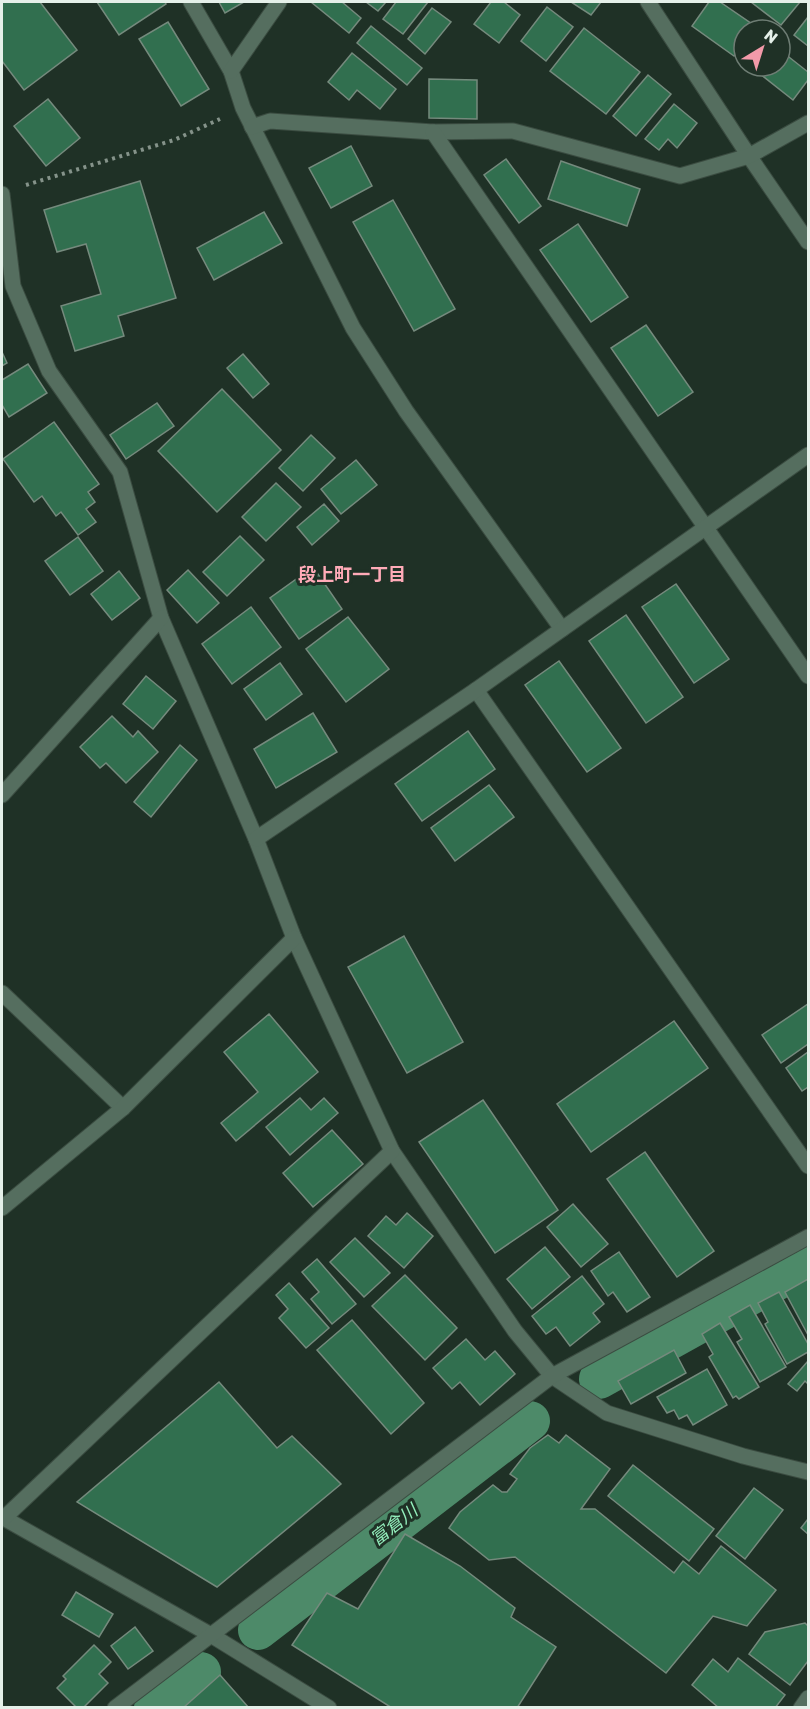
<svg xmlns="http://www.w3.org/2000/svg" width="810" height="1709" viewBox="0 0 810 1709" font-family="Rubik,'Noto Sans JP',sans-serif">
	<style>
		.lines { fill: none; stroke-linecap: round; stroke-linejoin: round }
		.canal { stroke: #4d8a69; stroke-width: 40 }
		.building { fill: #316f4f; stroke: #758a7d; stroke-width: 1.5 }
		.street-casing { stroke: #3b4c41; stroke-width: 17 }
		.path { stroke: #85938a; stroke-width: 4; stroke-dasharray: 3 4.5; stroke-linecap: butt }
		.street { stroke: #556e5f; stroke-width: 15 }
		.labels { text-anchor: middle; stroke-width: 6; stroke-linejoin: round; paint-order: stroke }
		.neighbourhood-label { font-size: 18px; font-weight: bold; fill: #ffabb8; stroke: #1f3126 }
		.water-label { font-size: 18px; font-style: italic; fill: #93eebc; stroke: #1f3126 }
	</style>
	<rect width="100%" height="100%" fill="#1f3126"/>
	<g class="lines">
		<!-- canal -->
		<g class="canal">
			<path d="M599,1379L808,1263"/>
			<path d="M258,1630L530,1421"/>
			<path d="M154,1708L201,1672"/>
		</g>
	</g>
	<!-- building -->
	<g class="building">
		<path d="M2,2H40L77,50L24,90L2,61Z"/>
		<path d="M97,2H165L166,4L119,35Z"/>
		<path d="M219,2H244L225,13Z"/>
		<path d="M311,2H342L361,18L349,33Z"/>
		<path d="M366,2H386L378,11Z"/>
		<path d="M396,2H428L403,34L383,19Z"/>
		<path d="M491,2H504L520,15L499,43L474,24Z"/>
		<path d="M571,2H601L591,15Z"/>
		<path d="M709,2H720L755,26L752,30H744V42L734,56L692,26Z"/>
		<path d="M751,2H800L781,25Z"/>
		<path d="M547,7L573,27L546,61L521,41Z"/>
		<path d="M432,8L451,22L425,54L408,39Z"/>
		<path d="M808,17V46L794,35Z"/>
		<path d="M168,22L209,89L181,106L139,39Z"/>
		<path d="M371,26L422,68L407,85L357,43Z"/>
		<path d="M584,28L640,72L606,114L550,71Z"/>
		<path d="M780,50L808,72V80L793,100L750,66H780Z"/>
		<path d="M352,53L396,89L380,109L357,90L349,100L328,82Z"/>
		<path d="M648,75L671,94L636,136L613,116Z"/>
		<path d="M429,79L477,80V119L429,118Z"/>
		<path d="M48,99L80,138L46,166L14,126Z"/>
		<path d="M674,104L697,123L677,148L668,139L659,150L645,139Z"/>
		<path d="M351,146L372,186L331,208L309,168Z"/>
		<path d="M506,159L541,206L519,223L484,175Z"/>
		<path d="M561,161L640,189L627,226L548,199Z"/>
		<path d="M140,181L176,298L118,316L124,336L75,351L61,306L101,294L86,244L57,252L44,210Z"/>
		<path d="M393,200L455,309L414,331L353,222Z"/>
		<path d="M264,212L282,243L214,280L197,248Z"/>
		<path d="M578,224L628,297L591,322L540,250Z"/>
		<path d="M646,325L693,392L658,416L611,348Z"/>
		<path d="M2,352L7,363L2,366Z"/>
		<path d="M243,354L269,384L253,398L227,368Z"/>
		<path d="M28,364L47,393L9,417L2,405V380Z"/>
		<path d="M222,389L281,450L217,512L158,451Z"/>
		<path d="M157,403L174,426L126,459L110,435Z"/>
		<path d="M54,422L99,484L88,492L95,502L86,509L96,522L78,535L61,512L56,516L42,496L34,502L3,459Z"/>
		<path d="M311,435L335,458L303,491L279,468Z"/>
		<path d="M356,460L377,485L341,514L321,489Z"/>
		<path d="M276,483L301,507L266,541L242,517Z"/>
		<path d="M324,504L339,521L312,545L297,527Z"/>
		<path d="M240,536L264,560L227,596L203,572Z"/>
		<path d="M78,537L103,571L70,595L45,561Z"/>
		<path d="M313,567L342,609L299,639L270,598Z"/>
		<path d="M188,570L219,603L197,623L167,590Z"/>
		<path d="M119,571L140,598L112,620L91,594Z"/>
		<path d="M676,584L729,659L694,683L642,607Z"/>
		<path d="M251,607L281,647L232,684L202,644Z"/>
		<path d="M626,615L683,697L646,723L589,641Z"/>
		<path d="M348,617L389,669L346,702L306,649Z"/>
		<path d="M559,661L621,748L587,772L525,685Z"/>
		<path d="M280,663L302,694L266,720L244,689Z"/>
		<path d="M146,676L176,701L153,729L123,704Z"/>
		<path d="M313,713L337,752L276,788L254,749Z"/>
		<path d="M112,716L133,737L138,731L158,752L126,783L106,763L100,768L80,747Z"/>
		<path d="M468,731L495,769L422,821L395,784Z"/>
		<path d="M180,745L197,760L151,817L134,802Z"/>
		<path d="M489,785L514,817L455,861L431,828Z"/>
		<path d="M404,936L463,1042L407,1073L348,967Z"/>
		<path d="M808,1004V1044L781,1063L762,1035Z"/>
		<path d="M269,1014L318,1072L236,1141L221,1123L258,1092L224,1052Z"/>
		<path d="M674,1021L708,1068L591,1152L557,1104Z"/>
		<path d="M808,1052V1087L802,1091L786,1068Z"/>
		<path d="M300,1098L311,1110L324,1098L338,1113L290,1155L266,1127Z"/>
		<path d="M483,1100L558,1210L495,1253L419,1142Z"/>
		<path d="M332,1130L363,1164L313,1207L283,1173Z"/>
		<path d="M645,1152L714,1251L677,1277L607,1179Z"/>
		<path d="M573,1204L608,1244L581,1267L547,1227Z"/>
		<path d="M407,1213L433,1236L404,1268L368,1236L386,1216L396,1225Z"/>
		<path d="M355,1238L390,1273L364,1297L330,1262Z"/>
		<path d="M545,1247L570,1277L532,1309L507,1279Z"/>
		<path d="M619,1252L650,1297L627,1312L613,1292L608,1296L591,1271Z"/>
		<path d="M317,1259L356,1304L332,1324L311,1299L319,1292L302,1272Z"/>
		<path d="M405,1275L457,1328L425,1360L372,1306Z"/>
		<path d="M582,1276L604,1304L593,1313L600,1322L570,1346L556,1327L546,1334L532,1316Z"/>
		<path d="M808,1279V1335L785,1292Z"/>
		<path d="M289,1283L329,1328L306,1348L279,1318L288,1309L276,1295Z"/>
		<path d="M779,1292L808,1344V1352L787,1364L765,1324L768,1322L758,1303Z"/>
		<path d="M750,1305L786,1367L760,1382L737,1342L742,1339L729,1317Z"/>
		<path d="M352,1320L424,1403L391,1434L317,1350Z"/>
		<path d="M720,1323L759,1387L739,1399L736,1396L733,1398L709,1357L713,1354L702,1334Z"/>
		<path d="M466,1339L485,1360L495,1351L515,1374L480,1405L460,1382L452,1389L433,1368Z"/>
		<path d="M674,1350L686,1373L631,1404L618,1381Z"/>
		<path d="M808,1361V1384L805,1381L797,1391L788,1384Z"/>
		<path d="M707,1369L727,1405L693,1425L687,1415L679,1419L674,1410L667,1413L657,1397Z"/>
		<path d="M219,1382L277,1448L292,1436L341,1484L217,1587L77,1502Z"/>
		<path d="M548,1435L559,1443L566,1435L610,1469L581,1509H595L674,1573L683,1561L699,1574L721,1546L776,1590L747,1626L713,1616L666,1673L515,1557L489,1560L449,1528L460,1512L493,1485L502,1492H507L517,1479L510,1474L530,1448Z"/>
		<path d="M633,1465L714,1529L689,1561L608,1496Z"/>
		<path d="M754,1488L783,1510L745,1559L716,1536Z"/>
		<path d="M808,1519V1534L801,1528Z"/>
		<path d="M405,1534L460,1566L515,1608L511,1617L556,1647L517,1708H392L292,1645L327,1593L358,1609Z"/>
		<path d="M76,1592L113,1614L99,1637L62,1615Z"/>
		<path d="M805,1623L808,1626V1661L790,1685L749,1654L765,1632Z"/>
		<path d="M135,1627L153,1651L128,1669L111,1646Z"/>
		<path d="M94,1645L111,1662L99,1674L108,1683L83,1708H77L57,1688L66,1679L63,1676Z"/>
		<path d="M738,1658L785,1695L775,1708H719L692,1685L713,1659L728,1672Z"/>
		<path d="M220,1675L249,1708H183Z"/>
	</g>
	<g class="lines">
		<defs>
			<g id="street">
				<path d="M191,2L231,71L243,108L353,328L406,411L562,629"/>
				<path d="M648,2L749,156L808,242"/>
				<path d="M231,71L279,2"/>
				<path d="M252,127L270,121L433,132L513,131L680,176L749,156L808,123"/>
				<path d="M433,132L808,676"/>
				<path d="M2,194L13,286L49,371L120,472L161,618L256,839L294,938L392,1151L515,1331L552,1376L607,1413L743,1456L808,1472"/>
				<path d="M476,690L808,1166"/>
				<path d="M2,795L161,618"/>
				<path d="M256,839L476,690L808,455"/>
				<path d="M2,993L123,1108"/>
				<path d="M2,1208L123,1108L294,938"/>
				<path d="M2,1517L211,1635L329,1708"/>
				<path d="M4,1518L392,1151"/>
				<path d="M115,1708L552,1376L808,1237"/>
				<path d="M801,1708L808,1698"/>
			</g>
		</defs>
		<!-- street casing -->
		<use href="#street" class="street-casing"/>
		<!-- path -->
		<path class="path" d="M26,185L174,140L220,119"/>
		<!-- street -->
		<use href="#street" class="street"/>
	</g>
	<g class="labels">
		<!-- neighbourhood labels -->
		<g class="neighbourhood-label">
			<text x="352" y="581">段上町一丁目</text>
		</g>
		<!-- water labels -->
		<g class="water-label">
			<text transform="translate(394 1525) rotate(-38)" y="6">富倉川</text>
		</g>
	</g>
	<!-- border -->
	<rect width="810" height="1709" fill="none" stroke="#e5f0e9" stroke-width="6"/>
	<!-- north arrow -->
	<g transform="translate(762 48) rotate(38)"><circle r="28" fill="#1f3126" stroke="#6e7d74" stroke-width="1.5"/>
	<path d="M0-4.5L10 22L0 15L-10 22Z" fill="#f39aa9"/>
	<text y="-9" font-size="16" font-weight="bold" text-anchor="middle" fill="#e5f0e9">N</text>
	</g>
</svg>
